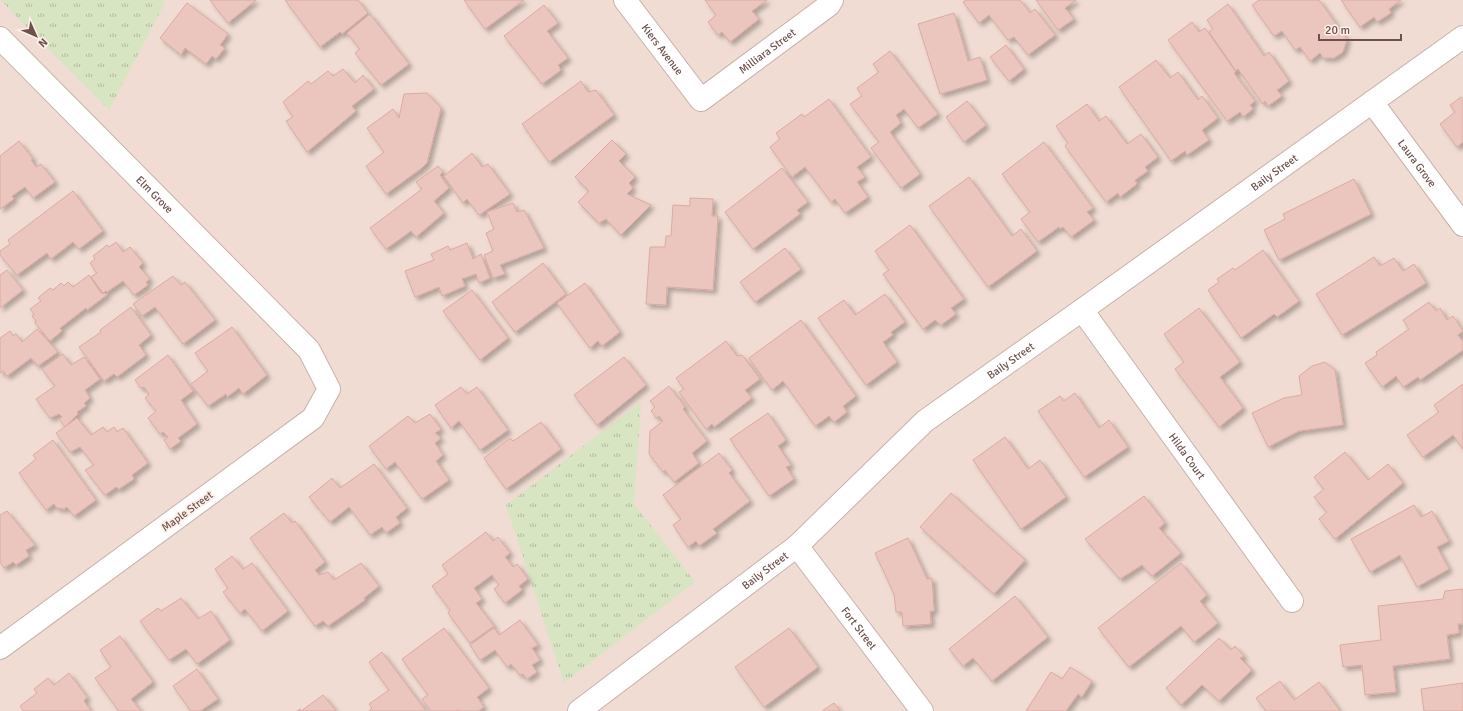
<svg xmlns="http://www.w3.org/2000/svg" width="1463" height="711" viewBox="0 0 1463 711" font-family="Signika,sans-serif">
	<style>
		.residential { fill: #f0dcd2 }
		.grass { fill: url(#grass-tufts) }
		.building { fill: #ebc6be; stroke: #dcaaa0; filter: url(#shadow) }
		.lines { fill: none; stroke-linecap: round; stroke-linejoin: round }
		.minor-casing { stroke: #c8b2ab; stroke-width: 24 }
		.minor { stroke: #fff; stroke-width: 22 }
		.labels { text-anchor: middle; stroke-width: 4; stroke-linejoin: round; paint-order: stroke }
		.street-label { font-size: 11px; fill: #6e514c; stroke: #fdf1e9 }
	</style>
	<defs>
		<pattern id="grass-tufts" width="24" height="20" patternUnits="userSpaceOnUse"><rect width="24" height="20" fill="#d8e5c3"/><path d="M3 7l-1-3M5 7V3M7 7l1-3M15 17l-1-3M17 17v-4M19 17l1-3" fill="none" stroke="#b3bca1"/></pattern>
		<filter id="shadow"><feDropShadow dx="3.5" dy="3.5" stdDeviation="2" flood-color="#0004"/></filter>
	</defs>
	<rect width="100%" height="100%" fill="#f9ece3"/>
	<!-- residential -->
	<rect class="residential" x="0" y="0" width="1463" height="711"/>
	<!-- grass -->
	<g class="grass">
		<path d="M1,0H162L165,3L109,110L25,26Z"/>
		<path d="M641,402L634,504L695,582L564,683L506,505Z"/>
	</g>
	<!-- building -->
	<g class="building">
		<path d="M210,0H256L228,23Z"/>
		<path d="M285,0H358L368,13L342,34L340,32L320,47Z"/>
		<path d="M464,0H524L485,29Z"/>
		<path d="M705,0H767L752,11L759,19L730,42L722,32L718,35L708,22L716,15Z"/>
		<path d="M966,0H1020L1030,13L1035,9L1055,35L1028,55L1014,37L1008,40L989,15L979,23L963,2Z"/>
		<path d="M1036,0H1076L1065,8L1074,19L1058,30Z"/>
		<path d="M1259,0H1319L1347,39L1343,52L1334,58H1323L1320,53L1310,61L1300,47L1295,50L1282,31L1274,36L1252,5Z"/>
		<path d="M1341,0H1401L1389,9L1391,13L1377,22L1374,17L1360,27Z"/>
		<path d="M187,3L228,34L220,45L225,48L216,59L212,56L206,64L185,48L181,55L160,38Z"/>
		<path d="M1228,4L1264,56L1269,52L1289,81L1277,90L1282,96L1268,106L1265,101L1263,104L1238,69L1236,71L1209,32L1213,29L1207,20Z"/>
		<path d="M544,5L558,23L547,31L568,58L558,65L561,70L542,84L504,36Z"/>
		<path d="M954,13L968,61L980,57L987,80L940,94L918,24Z"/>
		<path d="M370,14L409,64L381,85L355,53L360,49L347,33Z"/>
		<path d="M1192,22L1199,32L1205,28L1236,72L1234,73L1255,101L1250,105L1253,109L1243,117L1240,112L1227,121L1168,40Z"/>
		<path d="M1006,45L1024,69L1009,81L990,57Z"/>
		<path d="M890,51L938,114L918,128L904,109L896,115L901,123L890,132L920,174L901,188L871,148L879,142L850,104L862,96L857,88L879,72L873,64Z"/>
		<path d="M1156,60L1170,78L1178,72L1198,100L1202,96L1218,118L1202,130L1209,140L1187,155L1185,151L1171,161L1119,87Z"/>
		<path d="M343,69L355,83L363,75L374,89L352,106L356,111L307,152L286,121L293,117L283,102L308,81L311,84L328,71L333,76Z"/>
		<path d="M581,81L588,92L596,90L614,115L549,162L522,124Z"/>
		<path d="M427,93L441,108L427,163L422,168L386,194L366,166L384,152L367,128L393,109L399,118L404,94Z"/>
		<path d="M1461,97L1463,100V142L1457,147L1440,124L1455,112L1450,105Z"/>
		<path d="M829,99L871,157L857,167L865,177L857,182L868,197L845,213L835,199L831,202L805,167L792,177L770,147L780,139L776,133L802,114L804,117Z"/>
		<path d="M967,101L986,125L964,142L946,117Z"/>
		<path d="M1087,104L1099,121L1106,116L1127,144L1141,134L1158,157L1145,167L1148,171L1135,180L1137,184L1120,197L1118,193L1106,202L1065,146L1068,143L1056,126Z"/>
		<path d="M612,140L626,154L619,161L635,177L629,183L633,188L627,194L651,205L621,235L606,219L599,223L578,202L589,191L575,177Z"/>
		<path d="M19,141L33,159L31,160L36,167L41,164L55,182L33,198L25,187L12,196L14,199L0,209V156Z"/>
		<path d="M1044,142L1093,208L1087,212L1094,220L1071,237L1063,227L1060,229L1059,227L1038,242L1021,219L1030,212L1002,174Z"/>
		<path d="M472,153L482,167L488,164L510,194L479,215L467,199L463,203L444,176Z"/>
		<path d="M438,166L443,172L440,175L449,188L434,201L444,213L416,237L411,231L386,249L370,228L422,189L416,182Z"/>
		<path d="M782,168L808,202L797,210L800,214L753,249L725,212Z"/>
		<path d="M969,177L1012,236L1021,229L1037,251L988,287L929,206Z"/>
		<path d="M1354,179L1371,214L1279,260L1264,230L1285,219L1283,214Z"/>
		<path d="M73,191L103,231L79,249L73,242L51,259L47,253L17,275L0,255V251L10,244L8,240Z"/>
		<path d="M690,198L713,199L712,216H718L713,290L667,287L666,305L646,304L650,247H665L666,236H671L673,205L690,206Z"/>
		<path d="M513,203L517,212L524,210L544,248L500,265L505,274L493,278L484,255L493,251L486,233L494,229L487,212Z"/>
		<path d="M910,225L964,299L951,308L956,314L941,325L935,320L923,329L883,274L889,270L875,251Z"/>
		<path d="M116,242L123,252L130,247L143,263L139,267L150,279L146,282L148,285L134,295L123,281L107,292L106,291L103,293L91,277L97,273L90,263L95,259L93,256L107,245L109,247Z"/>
		<path d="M467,243L473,259L481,254L490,278L479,283L476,274L462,279L465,286L442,296L439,287L415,297L405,271L434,260L431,254L448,246L450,250Z"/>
		<path d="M785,248L801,269L755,302L740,282Z"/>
		<path d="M1263,250L1299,301L1277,317L1274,314L1241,338L1208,290L1219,282L1217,279L1233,268L1235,270Z"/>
		<path d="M1374,257L1380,266L1394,258L1403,271L1414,264L1426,283L1342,335L1316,294Z"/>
		<path d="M543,263L566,294L515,332L492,302Z"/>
		<path d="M7,270L23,290L0,308V275Z"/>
		<path d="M89,275L101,293L108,294L87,310L86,308L60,328L62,331L50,341L35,323L36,321L32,316L34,314L30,309L41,301L38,298L50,288L53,290L61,283L64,286L68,282L73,287Z"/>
		<path d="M173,276L181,285L185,282L215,320L183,344L155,307L142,316L133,304Z"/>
		<path d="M585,283L620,332L602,346L598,341L590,348L557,303Z"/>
		<path d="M472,290L508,338L480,360L443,311Z"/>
		<path d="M885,294L905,322L891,332L893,335L883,342L897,362L866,385L818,318L844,300L855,315Z"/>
		<path d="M1429,302L1436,311L1440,308L1447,320L1453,316L1463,331L1458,335L1463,342V350L1420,380L1418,377L1403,387L1396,376L1382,387L1365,363L1377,355L1376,352L1409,329L1403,320Z"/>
		<path d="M131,307L151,335L139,345L146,355L117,377L114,374L104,381L79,347L101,332L100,330Z"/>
		<path d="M1199,308L1240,362L1220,377L1243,408L1219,427L1175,369L1184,362L1164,334Z"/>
		<path d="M801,320L856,396L843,406L847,412L834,422L829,416L815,426L783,381L772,390L749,358Z"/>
		<path d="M232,327L267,375L243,394L239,388L227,397L226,394L208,406L191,384L208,371L195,353Z"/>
		<path d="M37,329L58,352L38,366L31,358L7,376L3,371L0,373V338L10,331L13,336L16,334L22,342Z"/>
		<path d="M726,341L737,356L742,355L760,379L745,390L752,398L714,427L712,424L706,429L679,392L684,389L676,378Z"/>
		<path d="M63,354L71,365L84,357L100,379L85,390L90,398L84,403L86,406L77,412L78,414L65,427L59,419L62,417L59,414L50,418L36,399L55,386L42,369Z"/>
		<path d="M168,355L193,391L181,400L197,424L178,438L181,441L170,449L164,440L168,437L163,432L160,434L148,418L156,411L145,398L149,394L144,387L141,388L135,380Z"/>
		<path d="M624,357L646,385L597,425L574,395Z"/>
		<path d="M1325,362L1335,370L1343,425L1299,431L1268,447L1252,413L1284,398L1302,395L1299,376L1312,366Z"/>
		<path d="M1463,384V449L1453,435L1423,457L1407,435L1439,412L1434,405Z"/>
		<path d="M669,386L685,407L683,409L707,441L692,453L699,463L674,482L665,470L663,472L649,454L650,431L663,421L659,416L657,418L651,411L655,407L650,401Z"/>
		<path d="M461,387L467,394L477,387L508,430L480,450L459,421L451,428L435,405Z"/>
		<path d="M1075,393L1099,428L1109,420L1128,447L1084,477L1038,411L1060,396L1064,401Z"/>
		<path d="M768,413L786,440L778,446L791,465L786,467L794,479L769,496L730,439Z"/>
		<path d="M430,414L441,429L435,433L441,438L435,443L443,455L436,461L449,480L422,499L395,462L386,469L369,446L408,416L415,423Z"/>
		<path d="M77,418L91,435L103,427L107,432L114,427L117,432L123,428L148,463L132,475L134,479L119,489L116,487L105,495L85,470L94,465L80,447L70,452L56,433Z"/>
		<path d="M541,422L561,449L506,489L484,458L510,438L513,441Z"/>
		<path d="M1005,437L1028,469L1040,460L1066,497L1021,529L973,460Z"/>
		<path d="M53,440L96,500L74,516L67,507L64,509L57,508L54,504L46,510L19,473L36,459L33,455Z"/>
		<path d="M1345,452L1368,480L1388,464L1403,483L1335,539L1319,519L1327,512L1314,497L1324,489L1314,477Z"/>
		<path d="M719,453L732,470L729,473L750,501L713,529L717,533L699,546L696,541L688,547L673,525L681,519L663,495Z"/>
		<path d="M374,464L407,508L396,517L400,523L386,533L382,527L370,535L349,507L330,522L309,497L332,478L340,488Z"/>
		<path d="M951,493L1025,560L994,594L920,527Z"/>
		<path d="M1144,496L1165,523L1159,528L1181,553L1152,576L1142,565L1120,579L1085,539Z"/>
		<path d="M1414,505L1421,517L1432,511L1449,541L1437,547L1449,569L1417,587L1400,555L1370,572L1351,539Z"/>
		<path d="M7,511L35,545L26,550L29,556L16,565L13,562L4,568L0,562V515Z"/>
		<path d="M284,513L292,523L295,521L325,562L315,570L319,575L328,572L334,580L361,563L379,586L364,598L365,600L328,626L323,621L315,626L250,538Z"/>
		<path d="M486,532L493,541L498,537L510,553L505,557L513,567L517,564L528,579L519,586L522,590L505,603L494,589L499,585L492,575L474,588L482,599L476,603L494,626L470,643L448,613L450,610L432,586L448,574L442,565Z"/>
		<path d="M908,538L927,579L932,578L934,611H930L931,624L903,626L902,612H896L894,594L875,553Z"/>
		<path d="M232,556L243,569L252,563L288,611L262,631L245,609L240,613L223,592L228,588L215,569Z"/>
		<path d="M1181,563L1207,595L1200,601L1218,623L1194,642L1181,626L1129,667L1098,628Z"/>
		<path d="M1463,589V624H1458L1459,633L1447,635L1450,659L1393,666L1396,692L1365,695L1362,665L1343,667L1340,645L1381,640L1378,606L1443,599L1445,591Z"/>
		<path d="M1015,596L1048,637L992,681L973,658L963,666L949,649Z"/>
		<path d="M181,598L198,619L211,611L230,640L197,664L186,649L169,660L140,621L158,608L161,611Z"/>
		<path d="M520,620L538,645L532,648L540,660L532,665L537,672L527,679L523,674L520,675L511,664L507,667L495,650L480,660L470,645L494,628L499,635Z"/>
		<path d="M444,628L489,688L477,697L484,707L478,711H459L458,710L456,711H431L422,699L428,695L402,659Z"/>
		<path d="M789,628L818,667L764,707L735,667Z"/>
		<path d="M120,636L153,682L131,699L141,711H119L95,678L111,667L100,650Z"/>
		<path d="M1219,638L1231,650L1235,646L1244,656L1240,658L1252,670L1219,701L1202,685L1181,705L1166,688Z"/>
		<path d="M382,652L426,711H369L372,708L369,704L389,690L369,662Z"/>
		<path d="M1070,667L1092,681L1082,697L1078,694L1066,711H1026L1051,672L1062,679Z"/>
		<path d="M197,669L218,699L200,711H191L173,686Z"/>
		<path d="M69,673L87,697L84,701L91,711H23V710L20,706L37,693L34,689L48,678L54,685Z"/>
		<path d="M1280,681L1294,700L1319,682L1340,711H1266L1256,698Z"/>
		<path d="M1463,683V711H1424L1421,689Z"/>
		<path d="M323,695L336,711H297L300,709L301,711Z"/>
		<path d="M834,703L840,711H822Z"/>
	</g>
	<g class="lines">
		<defs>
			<g id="minor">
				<path id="s1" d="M625,0L701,100L829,5L832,0"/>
				<path id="s2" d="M0,38L309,350L329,389L313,418L0,648"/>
				<path id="s3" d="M1372,102L1463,225"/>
				<path id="s4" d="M1082,310L1292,601"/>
				<path id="s5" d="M797,546L922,711"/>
				<path id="s6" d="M579,711L797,546L925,421L1082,310L1463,37"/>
			</g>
		</defs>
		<!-- minor casing -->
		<use href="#minor" class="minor-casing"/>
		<!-- minor -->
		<use href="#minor" class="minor"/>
	</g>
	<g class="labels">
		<!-- street labels -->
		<g class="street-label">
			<text dy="4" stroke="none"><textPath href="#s1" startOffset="62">Kiers Avenue</textPath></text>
			<text dy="4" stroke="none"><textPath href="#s1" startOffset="208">Milliara Street</textPath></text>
			<text dy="4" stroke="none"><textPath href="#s3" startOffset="76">Laura Grove</textPath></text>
			<text dy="4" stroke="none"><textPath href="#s6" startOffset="881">Baily Street</textPath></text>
			<text dy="4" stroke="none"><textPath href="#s2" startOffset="220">Elm Grove</textPath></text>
			<text dy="4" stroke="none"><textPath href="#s6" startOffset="557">Baily Street</textPath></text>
			<text dy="4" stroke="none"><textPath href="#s4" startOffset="180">Hilda Court</textPath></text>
			<text transform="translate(187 511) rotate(-36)" y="4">Maple Street</text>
			<text dy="4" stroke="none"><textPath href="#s6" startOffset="233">Baily Street</textPath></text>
			<text dy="4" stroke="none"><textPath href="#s5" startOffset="103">Fort Street</textPath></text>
		</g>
	</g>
	<!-- north arrow -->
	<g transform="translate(36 36) rotate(135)" stroke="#fdf1e9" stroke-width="3" paint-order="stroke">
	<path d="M0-3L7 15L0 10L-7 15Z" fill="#6e514c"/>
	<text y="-6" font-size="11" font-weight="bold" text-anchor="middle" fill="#6e514c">N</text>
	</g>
	<!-- scale -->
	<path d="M1319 34v6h82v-6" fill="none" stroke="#6e514c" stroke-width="2"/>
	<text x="1325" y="34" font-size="12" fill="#6e514c" stroke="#fdf1e9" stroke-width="3" paint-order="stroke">20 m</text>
</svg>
